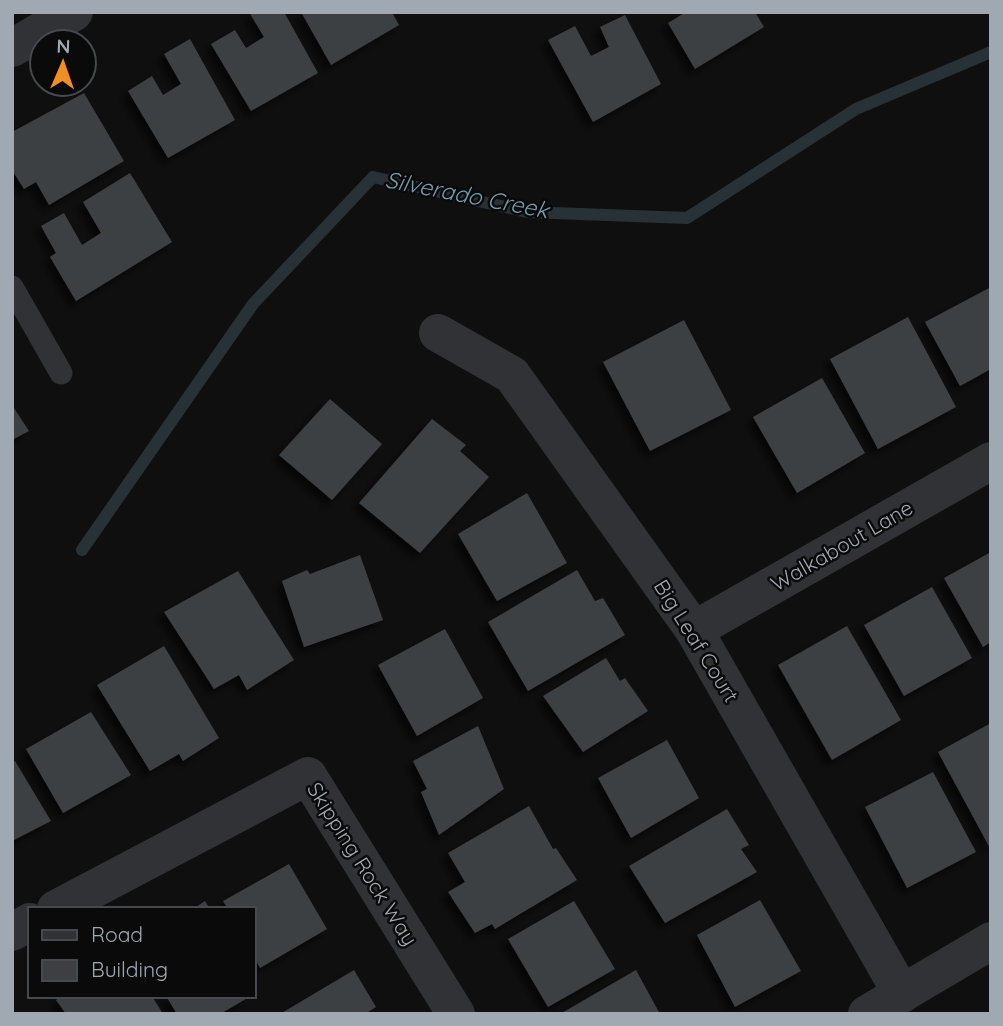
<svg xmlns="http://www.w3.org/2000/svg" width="1003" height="1026" viewBox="0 0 1003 1026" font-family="Quicksand,sans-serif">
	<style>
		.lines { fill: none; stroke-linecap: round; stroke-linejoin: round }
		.stream { stroke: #283236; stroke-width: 12 }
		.building { fill: #3e3f43; filter: url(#shadow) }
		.service { stroke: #303235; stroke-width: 23 }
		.minor { stroke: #303235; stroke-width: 38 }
		.labels { text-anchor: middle; stroke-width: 5; stroke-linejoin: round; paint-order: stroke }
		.street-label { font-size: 21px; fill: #a0a8b1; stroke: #0a0a0b }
		.water-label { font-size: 23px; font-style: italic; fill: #769cae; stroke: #0a0a0b }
	</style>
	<defs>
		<filter id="shadow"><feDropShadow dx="-6" dy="6" stdDeviation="3.5" flood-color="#0009"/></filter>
	</defs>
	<rect width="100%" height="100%" fill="#0f0f10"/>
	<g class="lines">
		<!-- stream -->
		<path class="stream" d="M82,550L253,304L373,177L527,212L687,218L856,109L991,52"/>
	</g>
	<!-- building -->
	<g class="building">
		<path d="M249,12H284L318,73L251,111L211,44L235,30L246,48L264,37Z"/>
		<path d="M301,12H392L399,25L331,65Z"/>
		<path d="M686,12H755L764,27L695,69L668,23Z"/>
		<path d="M625,15L661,84L593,122L548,40L575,26L591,56L609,47L600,27Z"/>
		<path d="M190,39L235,120L168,158L128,91L152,76L163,95L181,84L164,54Z"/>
		<path d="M84,93L124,161L49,205L36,182L24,189L12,170V132Z"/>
		<path d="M130,173L172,242L76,301L50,257L56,253L41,226L64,213L82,245L101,233L83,202Z"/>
		<path d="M991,287V369L960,386L925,322Z"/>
		<path d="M908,317L956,407L878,449L830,359Z"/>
		<path d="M684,320L731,410L650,451L603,362Z"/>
		<path d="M822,378L865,453L797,493L753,417Z"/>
		<path d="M330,399L382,444L332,500L279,455Z"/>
		<path d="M12,405L29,431L12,440Z"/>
		<path d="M432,419L466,445L460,451L489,477L420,553L359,503Z"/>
		<path d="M527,493L567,563L497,601L458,534Z"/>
		<path d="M991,552V642L983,647L944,578Z"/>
		<path d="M360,555L383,620L304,647L282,581L307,570L310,574Z"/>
		<path d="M577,570L595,601L603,598L625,635L528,691L488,622Z"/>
		<path d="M238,571L294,660L247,690L239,675L214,689L164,612Z"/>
		<path d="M932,587L972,658L904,696L864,625Z"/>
		<path d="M847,626L901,720L832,760L778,665Z"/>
		<path d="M445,629L483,698L417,736L378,665Z"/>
		<path d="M164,646L219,738L183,761L179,754L150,771L97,685Z"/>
		<path d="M606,658L620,681L625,678L648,711L583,752L543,696Z"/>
		<path d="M91,712L131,775L63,813L26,749Z"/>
		<path d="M991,723V850L938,752Z"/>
		<path d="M478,726L504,789L439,835L421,792L427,789L413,761Z"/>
		<path d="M667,740L699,798L631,838L598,778Z"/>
		<path d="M15,761L51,821L12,841V763Z"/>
		<path d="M933,772L976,852L907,888L865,807Z"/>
		<path d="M529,806L553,849L556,848L577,880L495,929L492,924L475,933L448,892L465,882L448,853Z"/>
		<path d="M727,809L749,845L741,849L757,872L665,923L629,866Z"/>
		<path d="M289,864L327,929L260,968L254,957V909H228L223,901Z"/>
		<path d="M760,900L801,971L735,1007L697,935Z"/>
		<path d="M205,901L210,909H193Z"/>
		<path d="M574,901L615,969L548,1007L508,939Z"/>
		<path d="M354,970L376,1007L368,1012L369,1014H280Z"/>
		<path d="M636,970L660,1014H560Z"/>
		<path d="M62,996H152L163,1014H66L56,1000Z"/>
		<path d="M166,996H251L220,1014H177Z"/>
	</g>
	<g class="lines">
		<!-- service -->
		<path class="service" d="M12,287L61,373"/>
		<!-- minor -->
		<g class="minor">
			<path d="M12,48L74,12"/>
			<path d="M438,333L512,375L694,630L902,994"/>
			<path d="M694,630L991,461"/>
			<path d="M56,909L308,776L456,1014"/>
			<path d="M12,932L30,922"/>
			<path d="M867,1014L991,941"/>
		</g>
	</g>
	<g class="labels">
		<!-- street labels -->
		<g class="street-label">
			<text transform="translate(842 546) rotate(-30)" y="7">Walkabout Lane</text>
			<text transform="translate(696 641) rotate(58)" y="7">Big Leaf Court</text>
			<text transform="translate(362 864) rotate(58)" y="7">Skipping Rock Way</text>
		</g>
		<!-- water labels -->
		<g class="water-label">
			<text transform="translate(467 195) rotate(11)" y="8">Silverado Creek</text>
		</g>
	</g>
	<!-- border -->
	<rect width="1003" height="1026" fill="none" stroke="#a0a8b1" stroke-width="28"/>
	<!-- legend -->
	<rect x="28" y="907" width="228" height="91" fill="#0a0a0b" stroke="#46494d" stroke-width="2"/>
	<rect x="42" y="930" width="35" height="10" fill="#303235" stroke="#46494d" stroke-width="2"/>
	<text x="91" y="942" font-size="21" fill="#a0a8b1">Road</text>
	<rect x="42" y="960" width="35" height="21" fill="#3e3f43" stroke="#46494d" stroke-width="2"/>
	<text x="91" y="977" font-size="21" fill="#a0a8b1">Building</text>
	<!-- north arrow -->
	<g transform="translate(63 63) rotate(2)"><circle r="33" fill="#0a0a0b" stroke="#46494d" stroke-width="2"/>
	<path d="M0-5L12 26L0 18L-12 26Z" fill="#f28e26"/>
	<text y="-10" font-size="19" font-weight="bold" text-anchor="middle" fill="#a0a8b1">N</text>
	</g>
</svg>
